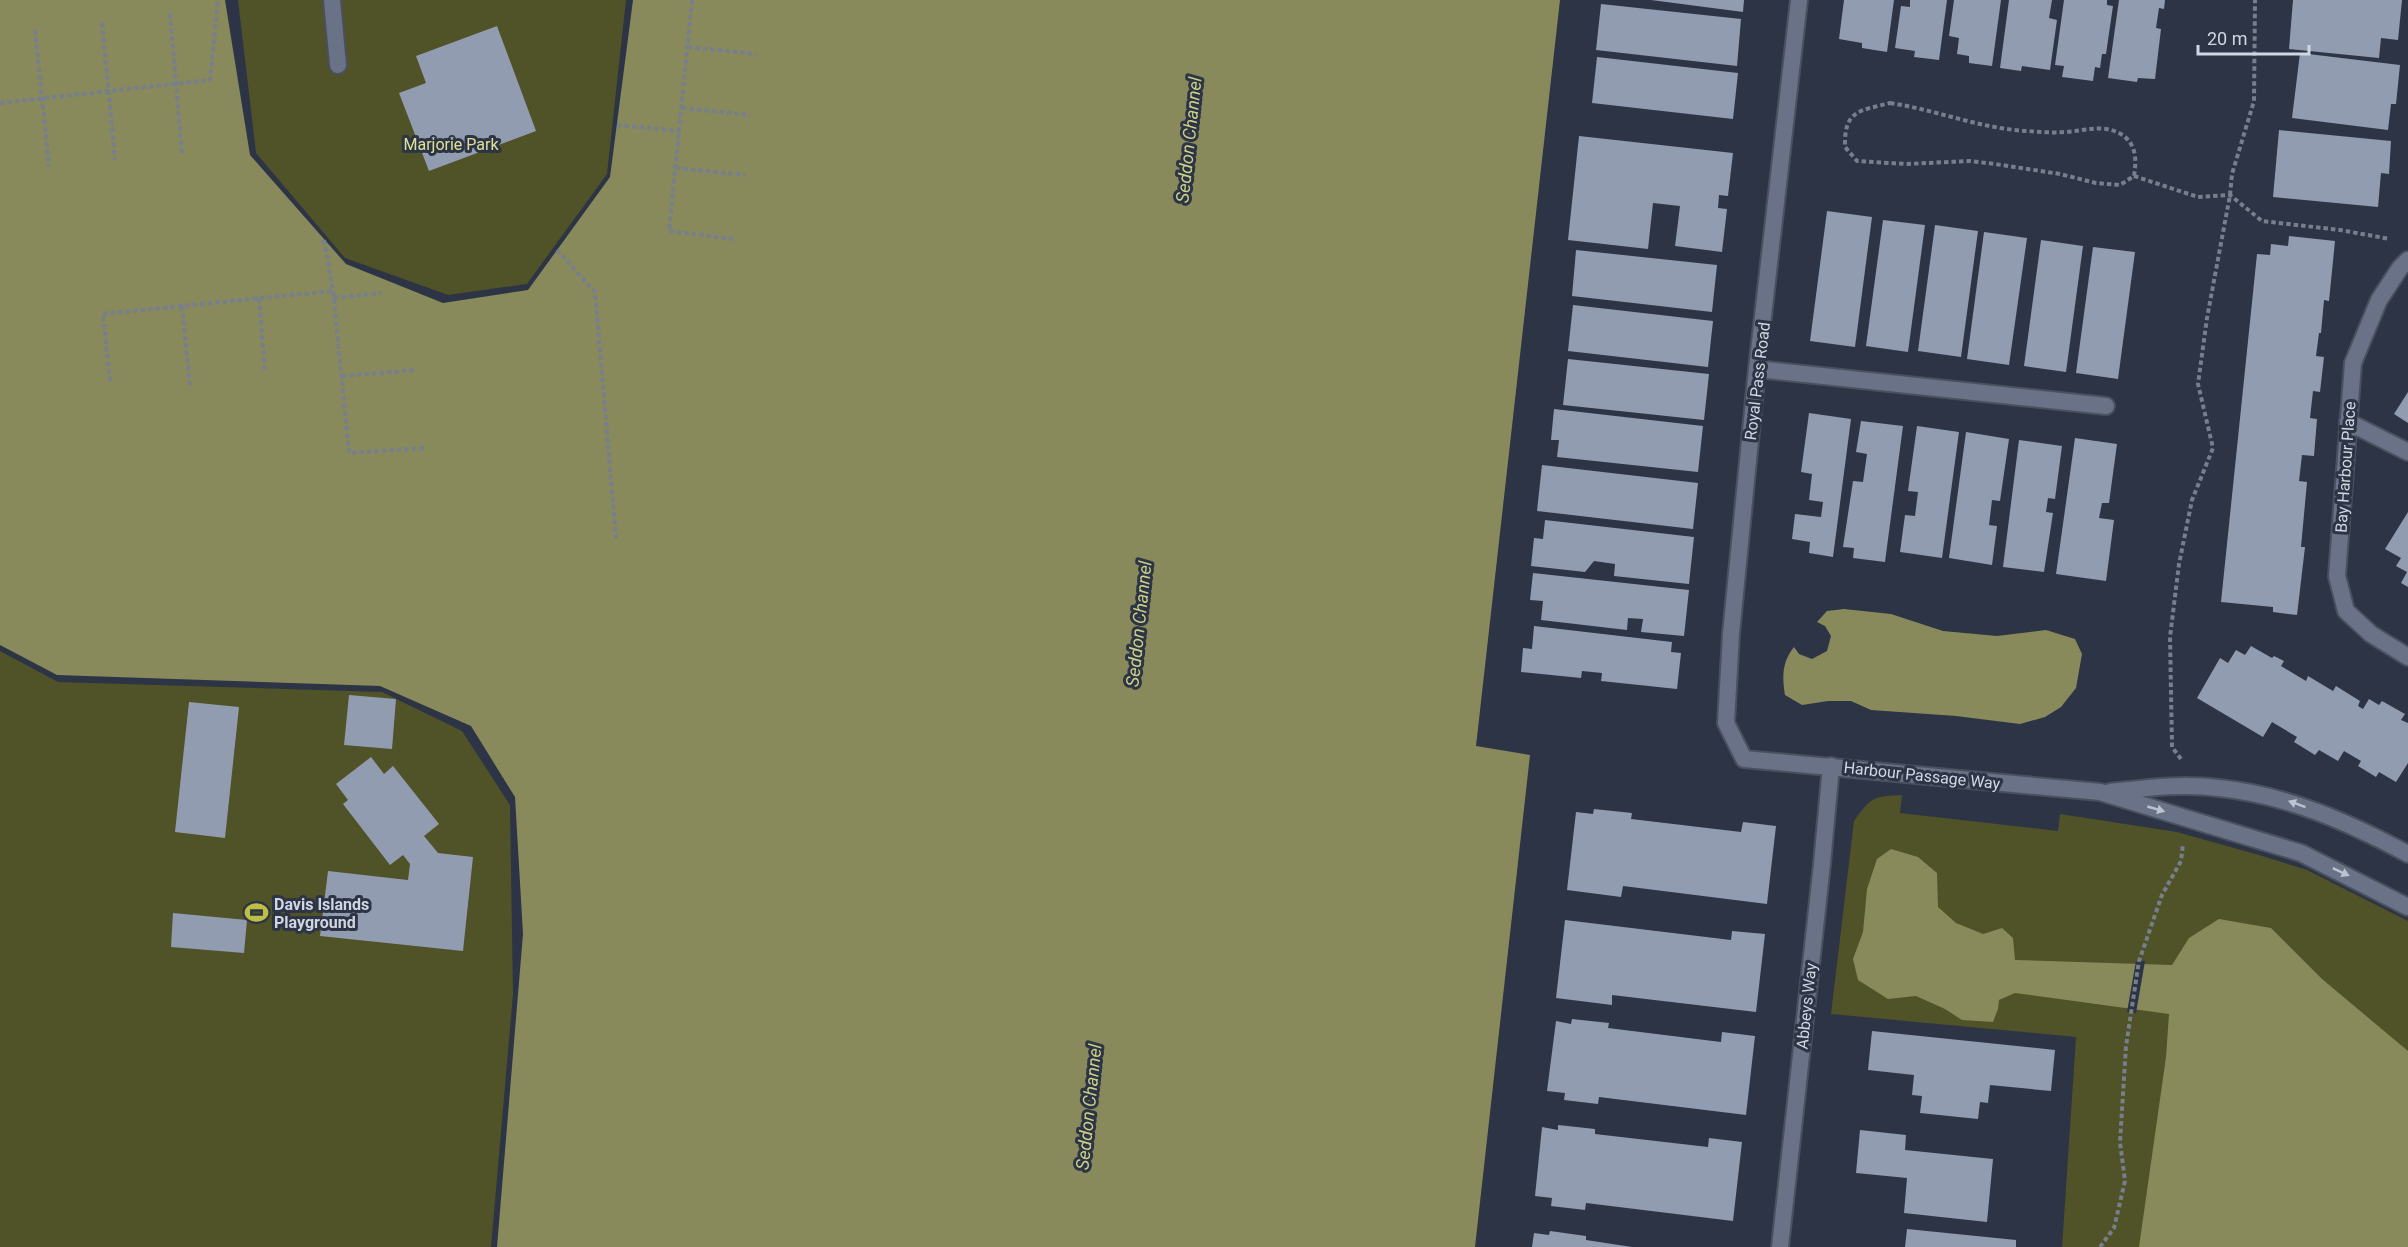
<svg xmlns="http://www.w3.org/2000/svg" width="2408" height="1247" viewBox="0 0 2408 1247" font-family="Roboto,sans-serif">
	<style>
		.green { fill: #505227 }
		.water { fill: #888a5b }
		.pier { fill: #2c3445 }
		.building { fill: #929cb1 }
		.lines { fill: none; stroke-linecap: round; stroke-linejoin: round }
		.service-casing { stroke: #49505e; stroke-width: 20 }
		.minor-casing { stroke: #49505e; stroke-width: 20 }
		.path { stroke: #777e8c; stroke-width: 4; stroke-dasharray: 4.5 3; stroke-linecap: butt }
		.service { stroke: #697286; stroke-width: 16 }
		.minor { stroke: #697286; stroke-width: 16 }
		.oneway { fill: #bcc3d0 }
		.labels { text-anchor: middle; stroke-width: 6; stroke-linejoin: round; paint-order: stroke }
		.park-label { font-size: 16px; fill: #dde196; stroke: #2c3445 }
		.street-label { font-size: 16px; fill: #d1d7e2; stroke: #2c3445 }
		.poi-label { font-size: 16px; font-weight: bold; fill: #d1d7e2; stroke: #2c3445; text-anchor: start }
		.water-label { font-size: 18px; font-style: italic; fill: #ccd085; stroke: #2c3445 }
	</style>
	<rect width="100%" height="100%" fill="#2c3445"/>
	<!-- green -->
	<g class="green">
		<path d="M238,0H626L607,174L527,284L448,295L345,258L256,153Z"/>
		<path d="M0,651L58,682L382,692L462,731L510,805L513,994L491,1247H0Z"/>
		<path d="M1902,795L1900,813L2058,831L2060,814L2177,832L2259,855L2307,870L2408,921V1247H2062L2076,1037L1831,1014L1854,821C1870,798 1873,796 1902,795Z"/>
	</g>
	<!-- water -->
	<g class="water">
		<path d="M0,0H225L250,155L346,264L443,303L528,290L610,177L633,0H1560L1476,746L1530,755L1475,1247H497L523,934L515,797L471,726L380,686L57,675L0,645Z"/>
		<path d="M1844,609L1891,614L1943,631L1997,636L2046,630L2075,639L2082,654L2076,688L2061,707L2045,717L2020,724L1956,716L1871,710L1851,701H1828L1802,705L1785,695C1782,677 1782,662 1794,647L1799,654L1812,659L1827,651L1831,636L1825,626L1817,622L1827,611Z"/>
		<path d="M1891,849L1918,857L1937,873L1938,907L1956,923L1983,934L2002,928L2013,938L2015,960L2172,965L2189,938L2219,919L2271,928L2322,979L2408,1051V1247H2139L2166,1057L2169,1014L2015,993L1999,1000L1998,1009L1993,1022L1962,1020L1945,1009L1916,996L1888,999L1858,980L1853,959L1863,932L1867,889L1877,859Z"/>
	</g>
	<!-- pier -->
	<path class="pier" d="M2136,961H2145L2136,1013L2127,1012Z"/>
	<!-- building -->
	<g class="building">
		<path d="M1651,0H1744L1743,12Z"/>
		<path d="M1844,0H1894L1887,52L1862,48V43L1839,39Z"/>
		<path d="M1910,0H1947L1939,60L1914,57L1915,51L1895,48L1901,6L1910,7Z"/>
		<path d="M1954,0H2001L1992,66L1969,63V56L1957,54L1959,38L1949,36Z"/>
		<path d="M2009,0H2052L2049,18L2057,20L2050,70L2022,66L2021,71L2000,68Z"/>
		<path d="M2064,0H2107V5L2113,6L2106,54H2102L2100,68L2095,67L2093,81L2062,77L2064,66L2055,65Z"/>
		<path d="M2119,0H2165L2164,9L2159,8L2156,28L2161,29L2155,79L2138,78L2137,82L2108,78Z"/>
		<path d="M2293,0H2402L2398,40L2381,38L2379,58L2289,49Z"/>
		<path d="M1601,4L1741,19L1737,66L1596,50Z"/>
		<path d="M497,26L536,131L429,171L399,93L426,83L416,56Z"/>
		<path d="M2300,53L2400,65L2396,104H2391L2388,130L2292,118Z"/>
		<path d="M1597,57L1738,73L1733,119L1592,103Z"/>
		<path d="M2279,130L2391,141L2389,174L2381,173L2378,207L2273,197Z"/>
		<path d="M1579,136L1733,153L1728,196L1719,195L1718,208L1727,209L1722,252L1675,246L1680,206L1653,203L1648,249L1568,240Z"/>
		<path d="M1827,211L1872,217L1855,347L1810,341Z"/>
		<path d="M1883,220L1925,225L1908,352L1866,346Z"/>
		<path d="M1935,225L1978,231L1961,357L1918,351Z"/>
		<path d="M1984,232L2027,238L2009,365L1967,359Z"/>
		<path d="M2289,236L2335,241L2329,301L2324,300L2321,333H2319L2316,356L2324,357L2320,392L2313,391L2310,418L2317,419L2314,456L2302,455L2299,481L2307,482L2301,547H2305L2297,615L2273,612V607L2221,602L2257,254L2270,255L2271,244L2288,246Z"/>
		<path d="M2041,240L2083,246L2066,372L2024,366Z"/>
		<path d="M2093,247L2135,252L2118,379L2076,373Z"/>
		<path d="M1576,250L1717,265L1712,312L1572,296Z"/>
		<path d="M1573,305L1713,321L1708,367L1568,351Z"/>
		<path d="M1568,359L1709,374L1704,420L1563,405Z"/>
		<path d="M2408,392V423L2394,414Z"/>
		<path d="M1554,409L1703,426L1698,472L1557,457L1559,440H1551Z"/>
		<path d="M1809,413L1851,419L1833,557L1809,553L1810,542L1792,539L1795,514L1821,517L1823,502L1809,500L1812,474L1801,472Z"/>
		<path d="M1861,421L1903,426L1885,562L1853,558L1854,548L1843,547L1853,481L1863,482L1867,454L1856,452Z"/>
		<path d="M1917,426L1959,432L1942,558L1900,552L1905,515L1915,516L1918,492L1908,491Z"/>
		<path d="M1966,432L2009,439L2000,501L1992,500L1989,525L1997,526L1992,565L1949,558Z"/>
		<path d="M2075,438L2117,444L2109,503H2102L2099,518L2114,520L2106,581L2056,574Z"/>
		<path d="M2019,440L2062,446L2055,499L2048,498L2046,512L2053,513L2044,572L2003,567Z"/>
		<path d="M1542,465L1698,483L1693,529L1537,511Z"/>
		<path d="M2408,512V587L2401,583L2407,572L2396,566L2401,558L2385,549Z"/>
		<path d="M1545,520L1694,537L1689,584L1614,576L1615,564L1594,561L1585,572L1531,566L1534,538L1543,539Z"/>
		<path d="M1533,573L1689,590L1684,636L1641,632L1643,619L1628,618L1627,630L1541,620L1543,601L1530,600Z"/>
		<path d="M1534,626L1672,642L1671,652L1681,653L1677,689L1601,681L1602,673L1582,671L1581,678L1521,672L1523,648L1532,649Z"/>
		<path d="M2251,646L2272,658L2274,656L2284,661L2281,666L2306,681L2308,676L2333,691L2336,686L2360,701L2358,706L2363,709L2369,699L2379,705L2382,701L2405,714L2401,720L2408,723V763L2396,782L2379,772L2376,777L2358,766L2361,761L2344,751L2338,761L2319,750L2315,755L2294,742L2297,737L2272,722L2263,737L2197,698L2220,658L2228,663L2236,650L2245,655Z"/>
		<path d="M349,695L396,699L392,749L344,745Z"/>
		<path d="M189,702L239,707L225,838L175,832Z"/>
		<path d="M371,757L384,774L393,766L439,824L424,836L438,853L473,857L463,951L320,936L328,871L408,880L410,864L403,855L390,865L343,804L348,800L336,784Z"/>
		<path d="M1594,809L1632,813L1631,819L1741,832L1743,822L1776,826L1767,904L1623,886L1621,897L1567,890L1576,812L1593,814Z"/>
		<path d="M173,913L247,920L244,953L171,947Z"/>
		<path d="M1565,920L1731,940L1732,931L1765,934L1756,1012L1612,995V1005L1556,998Z"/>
		<path d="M1572,1019L1609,1023L1608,1028L1721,1042L1722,1032L1755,1036L1746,1115L1599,1097L1598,1104L1564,1100L1565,1093L1547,1091L1556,1021L1571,1024Z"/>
		<path d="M1872,1031L2055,1050L2051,1091L1990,1085L1988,1103L1980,1102L1978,1119L1920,1113L1922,1096L1912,1095L1914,1075L1868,1070Z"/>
		<path d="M1558,1125L1595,1129V1134L1708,1147L1709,1138L1742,1142L1733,1221L1586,1203L1585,1210L1551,1206L1552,1198L1535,1196L1542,1127L1558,1130Z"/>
		<path d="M1860,1130L1906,1135L1905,1150L1993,1159L1987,1222L1904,1213L1907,1178L1856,1173Z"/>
		<path d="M1907,1229L2016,1240V1247H1905Z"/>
		<path d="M1550,1231L1586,1236V1240L1632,1247H1532L1534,1233L1549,1235Z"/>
	</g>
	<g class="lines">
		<defs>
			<path id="service" d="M332,0L338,65"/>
			<g id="minor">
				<path d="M1799,0L1757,369L1731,634L1726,723L1744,759L2100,792L2301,853L2408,907"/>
				<path d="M2408,260L2400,268L2379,300L2353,363L2337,576L2346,611L2371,634L2408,657"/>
				<path d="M1757,369L2106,406"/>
				<path d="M2348,422L2408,452"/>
				<path d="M2110,792C2146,788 2183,783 2219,788C2287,795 2348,822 2408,854"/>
				<path d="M1780,1247L1822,864L1831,766"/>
			</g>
		</defs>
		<!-- service casing -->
		<use href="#service" class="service-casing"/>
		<!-- minor casing -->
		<use href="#minor" class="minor-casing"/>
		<!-- path -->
		<g class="path">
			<path d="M692,0L669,231L734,239"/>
			<path d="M170,14L182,154"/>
			<path d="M102,23L115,160"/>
			<path d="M35,30L49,167"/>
			<path d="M688,47L756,54"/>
			<path d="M0,103L210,80L218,0"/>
			<path d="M1890,103C1937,110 1981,129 2028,131C2040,132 2053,133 2065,132C2085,131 2100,124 2119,133C2136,142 2137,158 2134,176L2120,185L2096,183L2060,174L1995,164L1970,161L1906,164L1857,161L1845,147C1844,110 1859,111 1890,103Z"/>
			<path d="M682,108L750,115"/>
			<path d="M617,125L679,131"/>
			<path d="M676,168L745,175"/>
			<path d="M2134,176L2198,197L2230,195L2262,221L2340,230L2390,239"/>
			<path d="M324,240L333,291L349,453L424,448"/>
			<path d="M557,250L595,292L616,538"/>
			<path d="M259,298L265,372"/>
			<path d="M334,298L381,293"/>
			<path d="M182,306L190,386"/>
			<path d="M342,376L417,370"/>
			<path d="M110,381L103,314L333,291"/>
			<path d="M2181,759L2172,747L2170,637L2179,564L2192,500L2213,448L2198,384L2207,318L2230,195L2232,174L2254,101L2255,0"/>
			<path d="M2100,1247L2114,1228L2125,1181L2120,1142L2126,1046L2139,961L2162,895L2181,861L2183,844"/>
		</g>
		<!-- service -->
		<use href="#service" class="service"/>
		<!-- minor -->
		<use href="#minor" class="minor"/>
	</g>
	<!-- one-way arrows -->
	<defs><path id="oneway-solid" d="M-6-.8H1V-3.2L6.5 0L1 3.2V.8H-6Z" transform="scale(1.5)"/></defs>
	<g class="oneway">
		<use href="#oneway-solid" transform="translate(2297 804) rotate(-160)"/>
		<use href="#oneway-solid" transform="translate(2156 809) rotate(16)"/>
		<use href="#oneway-solid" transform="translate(2341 872) rotate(25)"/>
	</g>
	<!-- icons -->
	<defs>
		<symbol id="stadium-bare" viewBox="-9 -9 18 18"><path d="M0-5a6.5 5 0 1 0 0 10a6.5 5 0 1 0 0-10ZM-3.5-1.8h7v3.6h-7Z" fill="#bcbf43" stroke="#2c3445" stroke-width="2.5" paint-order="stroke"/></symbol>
	</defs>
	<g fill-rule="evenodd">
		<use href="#stadium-bare" x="240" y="896" width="33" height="33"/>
	</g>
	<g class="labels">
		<!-- park labels -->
		<g class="park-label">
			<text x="451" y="150">Marjorie Park</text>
		</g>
		<!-- street labels -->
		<g class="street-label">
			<text transform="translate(1757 381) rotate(-83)" y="6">Royal Pass Road</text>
			<text transform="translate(2345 467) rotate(-86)" y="6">Bay Harbour Place</text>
			<text transform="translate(1922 775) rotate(6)" y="6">Harbour Passage Way</text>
			<text transform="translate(1806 1006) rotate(-84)" y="6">Abbeys Way</text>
		</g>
		<!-- poi labels -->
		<g class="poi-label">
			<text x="274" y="910">Davis Islands<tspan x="274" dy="18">Playground</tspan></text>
		</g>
		<!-- water labels -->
		<g class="water-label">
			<text transform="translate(1189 140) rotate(-84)" y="6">Seddon Channel</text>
			<text transform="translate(1139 624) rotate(-84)" y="6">Seddon Channel</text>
			<text transform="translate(1089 1107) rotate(-84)" y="6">Seddon Channel</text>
		</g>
	</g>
	<!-- scale -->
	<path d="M2198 45v9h111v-9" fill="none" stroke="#d1d7e2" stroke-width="3"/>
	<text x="2207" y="45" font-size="18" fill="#d1d7e2" stroke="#2c3445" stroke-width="4.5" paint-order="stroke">20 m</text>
</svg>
